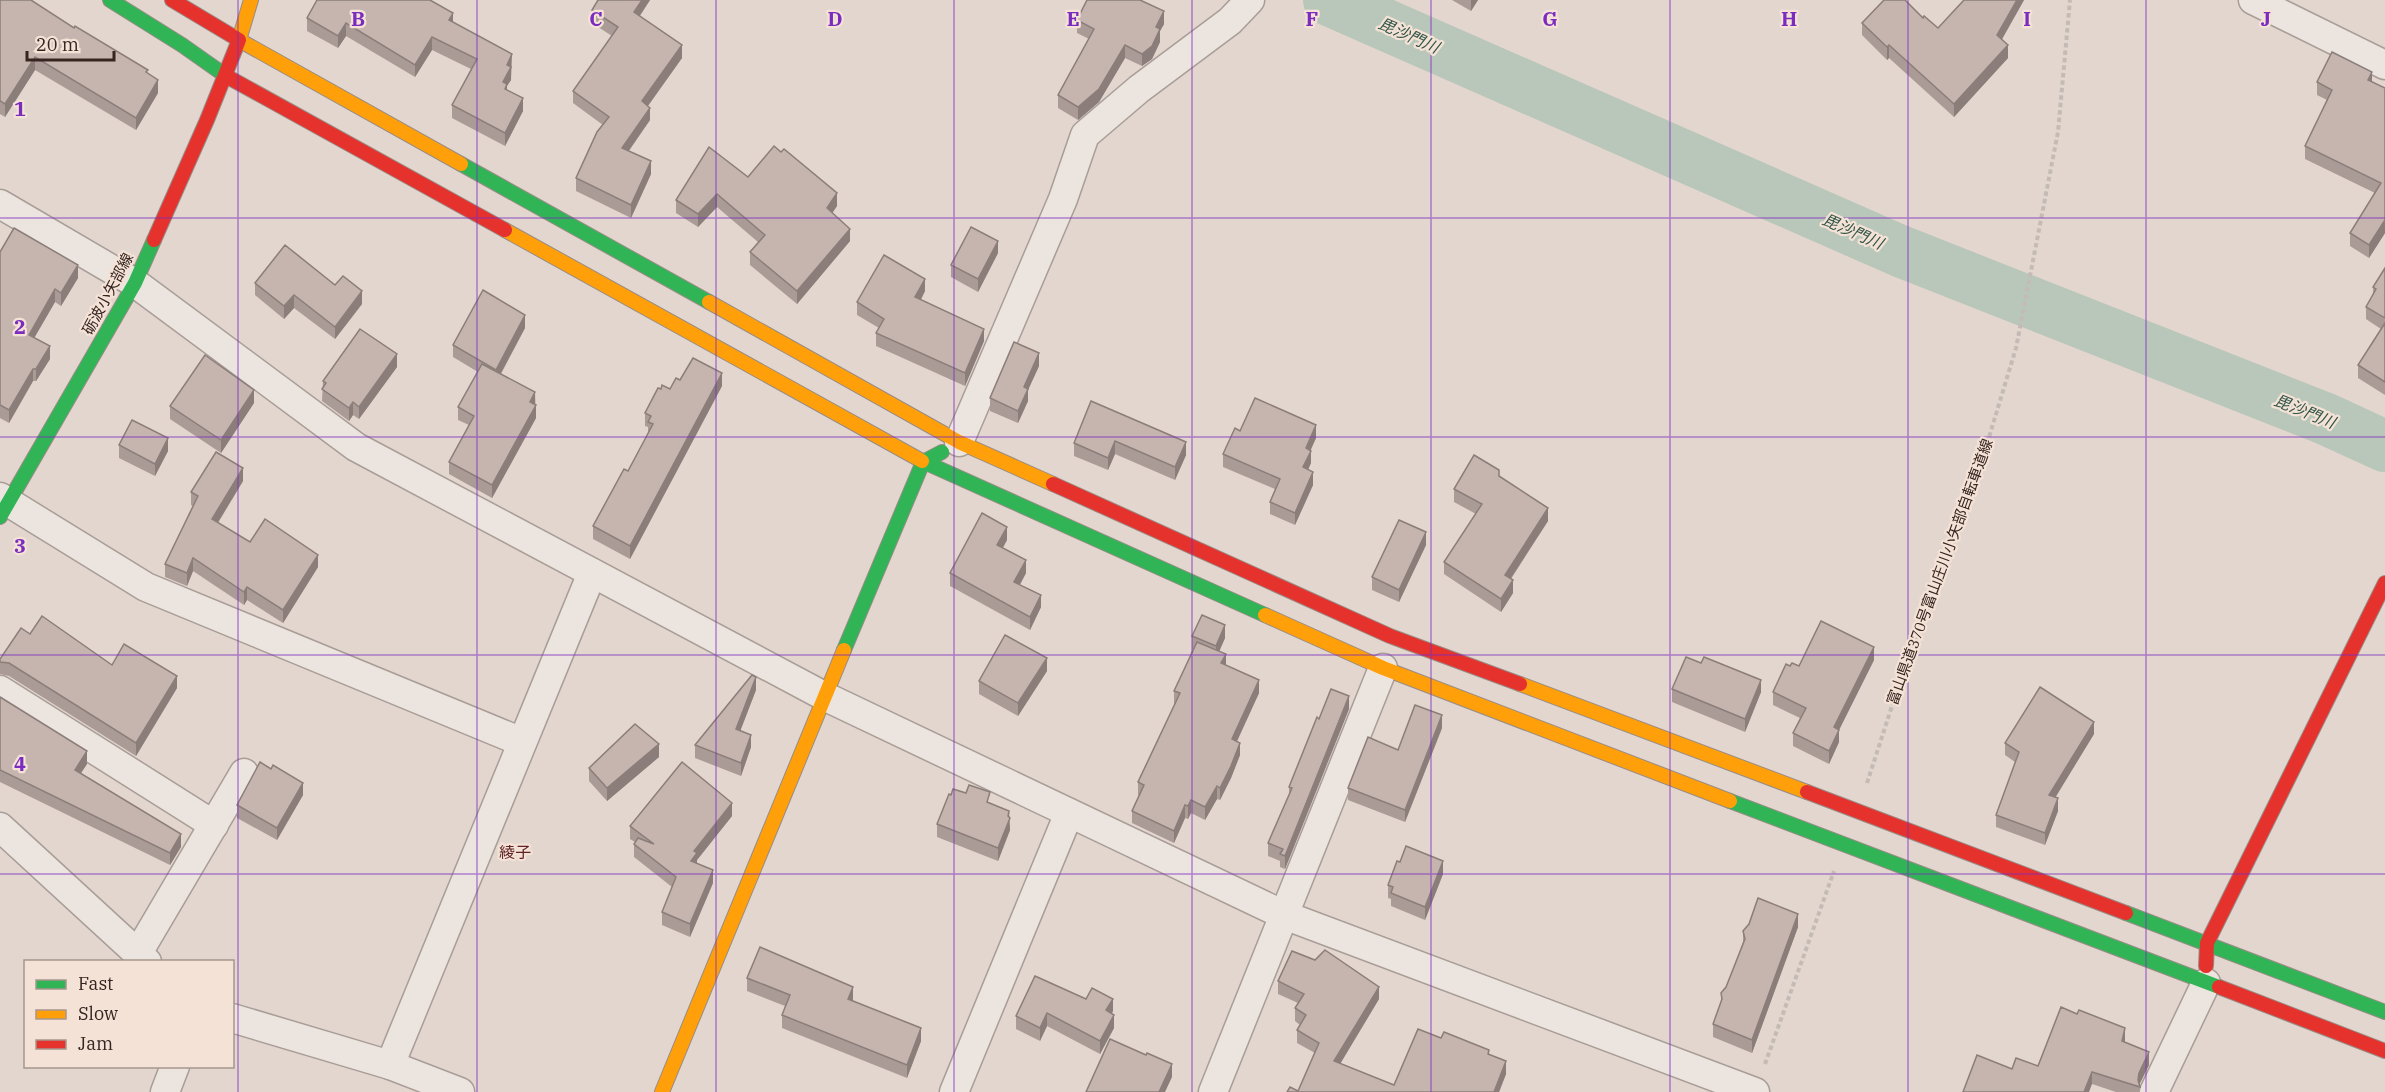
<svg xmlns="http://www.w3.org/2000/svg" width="2385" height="1092" viewBox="0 0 2385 1092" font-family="'IBM Plex Serif','Noto Sans JP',serif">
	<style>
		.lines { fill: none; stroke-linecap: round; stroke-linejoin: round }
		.river { stroke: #b9c6ba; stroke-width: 52 }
		.street-casing { stroke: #a89d97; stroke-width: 31 }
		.fast-casing { stroke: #988c87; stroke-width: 16 }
		.slow-casing { stroke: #988c87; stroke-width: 16 }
		.jam-casing { stroke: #988c87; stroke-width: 16 }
		.path { stroke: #c4bbb6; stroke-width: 4; stroke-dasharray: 4.5 3; stroke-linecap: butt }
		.street { stroke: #ece4df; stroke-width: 28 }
		.fast { stroke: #30b455; stroke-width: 14 }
		.slow { stroke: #ff9f0a; stroke-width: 14 }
		.jam { stroke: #e5322d; stroke-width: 14 }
		.wall { fill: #aa9b96 }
		.shaded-wall { fill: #8b7e7a }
		.building { fill: #c6b4af; stroke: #8b7e7a; stroke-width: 1.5 }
		.grid { fill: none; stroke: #7b2cbf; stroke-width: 1.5; stroke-opacity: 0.55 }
		.labels { text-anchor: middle; stroke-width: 4.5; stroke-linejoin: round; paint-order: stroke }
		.street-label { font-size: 15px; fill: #362420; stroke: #f3e2d5 }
		.water-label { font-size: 16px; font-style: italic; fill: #305548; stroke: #f3e2d5 }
		.neighbourhood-label { font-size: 16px; fill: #5f2227; stroke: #f3e2d5 }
		.grid-label { font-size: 20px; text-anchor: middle; font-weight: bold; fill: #7b2cbf; stroke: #f3e2d5; stroke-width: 4.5; stroke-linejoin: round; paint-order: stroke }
	</style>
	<rect width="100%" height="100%" fill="#e3d6ce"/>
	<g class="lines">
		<!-- river -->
		<path class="river" d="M1329,0L1900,251L2326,419L2385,446"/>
		<defs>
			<g id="street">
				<path d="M2253,0L2385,65"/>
				<path d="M0,204L135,283L356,447L824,696L1284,915L1755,1092"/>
				<path d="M959,442L1063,199L1085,135L1139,89L1230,21L1250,0"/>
				<path d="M0,497L146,587L522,742"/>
				<path d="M0,690L214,825"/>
				<path d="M0,827L147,962"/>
				<path d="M138,953L244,773"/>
				<path d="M232,1018L390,1065L460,1092"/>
				<path d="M390,1065L592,573"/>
				<path d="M165,1092L175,1066"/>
				<path d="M954,1092L1069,813"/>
				<path d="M1213,1092L1383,668"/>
				<path d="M2154,1092L2206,983"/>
			</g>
			<g id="fast">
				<path d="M110,0L182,45L226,76"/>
				<path d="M461,164L709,302"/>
				<path d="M922,461L1265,615"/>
				<path d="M0,517L135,283L154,240"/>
				<path d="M844,650L923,462L942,452"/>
				<path d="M1730,801L2219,987"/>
				<path d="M2126,913L2385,1012"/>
			</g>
			<g id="slow">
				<path d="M251,0L239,40L461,164"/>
				<path d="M505,230L922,461"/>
				<path d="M709,302L959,442L1053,484"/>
				<path d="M1265,615L1383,668L1730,801"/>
				<path d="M1520,684L1807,792"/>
				<path d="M662,1092L844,650"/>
			</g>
			<g id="jam">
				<path d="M226,76L505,230"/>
				<path d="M154,240L207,120L239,40L172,0"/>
				<path d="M1053,484L1390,636L1520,684"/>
				<path d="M1807,792L2126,913"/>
				<path d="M2206,966L2207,943L2385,583"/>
				<path d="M2219,987L2385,1051"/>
			</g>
		</defs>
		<!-- street casing -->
		<use href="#street" class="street-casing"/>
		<!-- fast casing -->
		<use href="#fast" class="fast-casing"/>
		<!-- slow casing -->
		<use href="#slow" class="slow-casing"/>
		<!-- jam casing -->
		<use href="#jam" class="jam-casing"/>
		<!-- path -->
		<g class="path">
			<path d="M1867,783L1903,672L1973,490L2016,348L2058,132L2070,0"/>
			<path d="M1765,1064L1834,871"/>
		</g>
		<!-- street -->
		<use href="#street" class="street"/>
		<!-- fast -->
		<use href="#fast" class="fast"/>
		<!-- slow -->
		<use href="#slow" class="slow"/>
		<!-- jam -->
		<use href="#jam" class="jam"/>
	</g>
	<!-- wall -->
	<g class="wall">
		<path d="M0,0L74,28L148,73L158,93L136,130L35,70L5,117L0,114Z"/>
		<path d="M598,0H650L640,16L682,58L648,106L650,120L629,151L651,174L631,218L576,191V178L603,125L573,103V91L612,36L592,23V10Z"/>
		<path d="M1452,0H1478L1471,11Z"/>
		<path d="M1964,0H2024L2002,39L2008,58L1954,117L1889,58L1887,60L1862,35V23L1923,18L1938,28Z"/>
		<path d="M307,18L453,22L512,67L511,69V80L507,86V90L523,111L505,146L452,118V105L471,69L432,50L415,77L346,36L338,48L307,31Z"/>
		<path d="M1077,20L1164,24L1160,31V42L1152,59L1142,66L1125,58L1099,102L1078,120L1058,108V95L1089,39L1077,33Z"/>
		<path d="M2317,82H2372L2385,233L2369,258L2350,246V233L2375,193L2305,159V146L2327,100L2317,95Z"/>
		<path d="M748,177L837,206L832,213L850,241L797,304L750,265V252L758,242L717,207L698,227L676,213V200Z"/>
		<path d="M0,252L78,278L61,306L55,302L34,338L50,359L36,381H33L9,423L0,418Z"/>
		<path d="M998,253L978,292L951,277V265Z"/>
		<path d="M2385,268V395L2358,378V365L2381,329L2366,319V307L2373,294V287Z"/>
		<path d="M255,283L335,285L362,304L335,339L294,308L284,319L255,295Z"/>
		<path d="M925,291L921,300L984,341L965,386L876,346V333L879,328L857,315V302Z"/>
		<path d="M525,328L501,374L535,392L536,418L492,498L449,474V462L469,425L458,420V407L478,372L453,357V345Z"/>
		<path d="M1039,366L1028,390V401L1018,423L990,411V398Z"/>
		<path d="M397,367L359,419L353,415L349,421L322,401L323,381Z"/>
		<path d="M680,380L722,386L630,559L593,539V526L628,471L648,433V427L645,426V413L661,389H670Z"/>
		<path d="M1091,401L1186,455L1175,480L1115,454L1108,470L1074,456V443Z"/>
		<path d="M254,403L221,453L170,419V406Z"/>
		<path d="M1240,431L1316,438L1310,450L1311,463L1308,470L1313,485L1295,525L1270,514V502L1275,489L1223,467V454Z"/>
		<path d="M119,445L168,451L155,476L119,458Z"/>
		<path d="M1499,476L1548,521L1511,579L1513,593L1501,612L1444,574V562L1476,514L1454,502V489Z"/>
		<path d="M243,481L218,523L250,542L318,567L283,623L247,600L244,605L193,571L187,586L165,577V564L193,506L191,505V492Z"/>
		<path d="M1007,540L1003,548L1026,573L1020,585L1041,607L1030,630L950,586V573Z"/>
		<path d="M1426,545L1399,602L1372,590V577Z"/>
		<path d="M30,634L112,665L177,688L136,756L9,676L0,674V659Z"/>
		<path d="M1192,636L1225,638L1219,651L1226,665L1259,693L1237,741L1240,755L1231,778L1220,800L1217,799L1205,820L1191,813L1188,819L1185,818L1174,843L1132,823V811L1139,795H1138V782L1175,704H1174V691L1193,649H1192Z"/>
		<path d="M1874,660L1839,730V742L1829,764L1793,746V733L1800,718L1773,705V692L1790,666H1799Z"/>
		<path d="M1047,671L1018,716L979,694V681Z"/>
		<path d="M1672,689L1761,692L1745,732L1672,702Z"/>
		<path d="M756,690L740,731L751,747L741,776L695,758V745Z"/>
		<path d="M0,697L87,764L81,773L181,847L170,865L0,782Z"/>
		<path d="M1349,709L1285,869L1280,867V861L1268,856V843L1289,795V787L1319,719Z"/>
		<path d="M1442,728L1405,822L1348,800V788Z"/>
		<path d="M2094,734L2055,797L2058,811L2045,845L1996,827V815L2015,762L2005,755V743Z"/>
		<path d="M659,757L607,801L589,781V768Z"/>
		<path d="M271,769L303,795L277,840L237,818V805Z"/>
		<path d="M990,803L1009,817L1010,830L998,861L937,837V824Z"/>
		<path d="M732,816L697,860V863L713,883L690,937L662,925V912L672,887L634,857V844L635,842L630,839V826Z"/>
		<path d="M1443,874L1425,920L1391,906V899L1388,898V885Z"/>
		<path d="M1798,927L1752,1053L1713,1037V1024L1721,1002V993L1726,987L1743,942V931Z"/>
		<path d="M1035,976L1113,1011L1112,1013L1114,1028L1100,1054L1047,1026L1040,1041L1016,1029V1016Z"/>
		<path d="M747,978L853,999V1001L921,1041L907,1078L782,1028V1015L785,1006L747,991Z"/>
		<path d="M1278,981L1379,999L1340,1064L1394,1085L1441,1038L1489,1055L1506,1074L1499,1092H1287L1298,1091L1315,1053L1297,1043V1030L1300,1025L1295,1021V1008L1298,1003L1278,994Z"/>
		<path d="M2125,1040L2124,1042L2149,1065L2139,1085L2140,1092H2116L2092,1084L2012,1069L2038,1066Z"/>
	</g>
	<!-- shaded-wall -->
	<g class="shaded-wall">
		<path d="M642,0H650L634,24V12Z"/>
		<path d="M1471,0H1478L1471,11Z"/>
		<path d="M2017,0H2024L1997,48V35Z"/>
		<path d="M1164,11V24L1160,31V42L1152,59L1142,66V54Z"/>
		<path d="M453,13V26L449,20Z"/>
		<path d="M346,23V36L338,48V36Z"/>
		<path d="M432,37V50L415,77V65Z"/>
		<path d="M682,45V58L642,114V101Z"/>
		<path d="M1125,45V58L1099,102L1078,120V107Z"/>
		<path d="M1889,45V58L1887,60V47Z"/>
		<path d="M2008,45V58L1954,117V104Z"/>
		<path d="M512,54L511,80L507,86V97L503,82L507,65Z"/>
		<path d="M35,57V70L5,117V104Z"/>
		<path d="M2372,72V85L2368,80Z"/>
		<path d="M158,80V93L136,130V118Z"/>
		<path d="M523,98V111L505,146V133Z"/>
		<path d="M650,108V120L622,160V148Z"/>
		<path d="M651,161V174L631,218V205Z"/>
		<path d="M837,193V206L827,221V208Z"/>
		<path d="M717,194V207L698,227V214Z"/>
		<path d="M2385,220V233L2369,258V245Z"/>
		<path d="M850,229V241L797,304V291Z"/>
		<path d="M998,241V253L978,292V279Z"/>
		<path d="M78,265V278L61,306V293Z"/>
		<path d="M925,279V291L915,310V297Z"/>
		<path d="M55,289V302L29,347V335Z"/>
		<path d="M362,291V304L335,339V327Z"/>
		<path d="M294,295V308L284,319V306Z"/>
		<path d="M525,315V328L496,382V370Z"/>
		<path d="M984,329V341L965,386V373Z"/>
		<path d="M50,346V359L36,381V369Z"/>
		<path d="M1039,353V366L1028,390V401L1018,423V411L1024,387Z"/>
		<path d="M397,354V367L359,419V407Z"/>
		<path d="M33,369V381L9,423V410Z"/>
		<path d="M722,373V386L630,559V546Z"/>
		<path d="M254,390V403L221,453V440Z"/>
		<path d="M535,392V405L530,402Z"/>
		<path d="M353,402V415L349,421V408Z"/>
		<path d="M536,405V418L492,498V485Z"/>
		<path d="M1316,425V438L1306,461V448Z"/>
		<path d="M168,438V451L155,476V464Z"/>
		<path d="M1115,441V454L1108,470V458Z"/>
		<path d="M1186,442V455L1175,480V467Z"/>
		<path d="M1311,451V463L1303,480V467Z"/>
		<path d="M243,468V481L212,532V519Z"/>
		<path d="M1313,472V485L1295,525V513Z"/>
		<path d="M1548,508V521L1505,587V575Z"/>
		<path d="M1007,527V540L997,557V545Z"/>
		<path d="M1426,532V545L1399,602V590Z"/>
		<path d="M318,555V567L283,623V610Z"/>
		<path d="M193,558V571L187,586V573Z"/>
		<path d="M1026,560V573L1014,595V582Z"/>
		<path d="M1513,580V593L1501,612V599Z"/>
		<path d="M247,587V600L244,605V592Z"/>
		<path d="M1041,595V607L1030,630V617Z"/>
		<path d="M1225,625V638L1216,659V646Z"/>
		<path d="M1874,647V660L1834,740V727Z"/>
		<path d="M1226,654V667L1221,663Z"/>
		<path d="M1047,658V671L1018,716V703Z"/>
		<path d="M177,676V688L136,756V743Z"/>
		<path d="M756,677V690L736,742V729Z"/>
		<path d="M1259,680V693L1232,752V739Z"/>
		<path d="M1761,680V692L1745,732V719Z"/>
		<path d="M1349,696V709L1285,869V856Z"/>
		<path d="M1442,715V728L1405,822V810Z"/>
		<path d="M2094,722V734L2049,808V795Z"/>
		<path d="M1839,730V742L1829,764V751Z"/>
		<path d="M751,735V747L741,776V763Z"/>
		<path d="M1240,743V755L1231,778L1220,800V788Z"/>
		<path d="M659,744V757L607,801V788Z"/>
		<path d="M87,751V764L75,782V770Z"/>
		<path d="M303,783V795L277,840V828Z"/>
		<path d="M1217,786V799L1205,820V807Z"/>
		<path d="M2058,798V811L2045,845V833Z"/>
		<path d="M1191,800V813L1188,819V806Z"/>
		<path d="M732,803V816L697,860V866L691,861L694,851Z"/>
		<path d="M1185,805V818L1174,843V831Z"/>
		<path d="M1009,811L1010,830L998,861V848Z"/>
		<path d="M181,834V847L170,865V853Z"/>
		<path d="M1443,861V874L1425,920V907Z"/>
		<path d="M713,870V883L690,937V924Z"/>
		<path d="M1798,914V927L1752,1053V1040Z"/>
		<path d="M853,987V999L848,1012V999Z"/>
		<path d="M1379,987V999L1334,1074V1061Z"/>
		<path d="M1113,999V1011L1106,1023V1010Z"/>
		<path d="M1047,1013V1026L1040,1041V1028Z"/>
		<path d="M1114,1015V1028L1100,1054V1041Z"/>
		<path d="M921,1028V1041L907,1078V1065Z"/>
		<path d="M2125,1028V1040L2122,1054V1041Z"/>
		<path d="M2149,1052V1065L2139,1085L2138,1080L2139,1073Z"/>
		<path d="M1506,1061V1074L1499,1092H1494Z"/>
		<path d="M1172,1064V1077L1165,1092H1159Z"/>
		<path d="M2092,1072V1084L2089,1092H2084Z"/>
	</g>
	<!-- building -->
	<g class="building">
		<path d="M0,0H31L74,28L75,26L148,70L146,72L158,80L136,118L35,57L5,104L0,101Z"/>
		<path d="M317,0H430L453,13L449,20L512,54L507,65L511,67L503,82L507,84L505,89L523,98L505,133L452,105L477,59L432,37L415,65L346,23L338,36L307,18Z"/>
		<path d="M598,0H642L634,12L682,45L642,101L650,108L622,148L651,161L631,205L576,178L597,132L609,117L573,91L618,27L592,10Z"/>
		<path d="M1087,0H1140L1164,11L1156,27L1160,29L1152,46L1142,54L1125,45L1099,89L1078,107L1058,95L1094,29L1077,20Z"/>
		<path d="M1884,0H1905L1923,18L1924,16L1938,28L1964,0H2017L1997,35L2008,45L1954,104L1889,45L1887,47L1862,23Z"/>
		<path d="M2332,52L2372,72L2368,80L2385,88V220L2369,245L2350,233L2381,183L2305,146L2332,90L2317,82Z"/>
		<path d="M774,146L781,152L784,149L837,193L827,208L850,229L797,291L750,252L765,235L717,194L698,214L676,200L709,147L748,177Z"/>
		<path d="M971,227L998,241L978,279L951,265Z"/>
		<path d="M14,228L78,265L61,293L55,289L29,335L50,346L36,369H33L9,410L0,405V252Z"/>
		<path d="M285,245L335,285L343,276L362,291L335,327L294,295L284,306L255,283Z"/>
		<path d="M884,255L925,279L915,297L984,329L965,373L876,333L884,319L857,302Z"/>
		<path d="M2385,268V318L2366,307L2376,289L2373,287Z"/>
		<path d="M483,290L525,315L496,370L453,345Z"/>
		<path d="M2385,323V382L2358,365Z"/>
		<path d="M360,329L397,354L359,407L353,402L349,408L322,389L326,383L323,381Z"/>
		<path d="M1014,342L1039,353L1024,387L1028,389L1018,411L990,398Z"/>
		<path d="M205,355L254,390L221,440L170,406Z"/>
		<path d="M693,358L722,373L630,546L593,526L624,469L628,471L653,424L648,422L651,416L645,413L658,388L661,389L662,385L670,389L676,378L680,380Z"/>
		<path d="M482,364L535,392L530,402L536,405L492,485L449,462L474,416L458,407Z"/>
		<path d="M1255,398L1316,425L1306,448L1311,451L1303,467L1313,472L1295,513L1270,502L1280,479L1223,454L1235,428L1240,431Z"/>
		<path d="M1091,401L1186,442L1175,467L1115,441L1108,458L1074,443Z"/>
		<path d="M132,420L168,438L155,464L119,445Z"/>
		<path d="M216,452L243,468L212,519L250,542L265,519L318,555L283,610L247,587L244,592L193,558L187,573L165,564L198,496L191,492Z"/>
		<path d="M1474,455L1499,470V476L1548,508L1505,575L1513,580L1501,599L1444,562L1482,504L1454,489Z"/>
		<path d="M982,513L1007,527L997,545L1026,560L1014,582L1041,595L1030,617L950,573Z"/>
		<path d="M1399,520L1426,532L1399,590L1372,577Z"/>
		<path d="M1202,615L1225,625L1216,646L1192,636Z"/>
		<path d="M42,616L112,665L124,644L177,676L136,743L9,663L0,662V659L21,628L30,634Z"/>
		<path d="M1821,621L1874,647L1834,727L1839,730L1829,751L1793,733L1806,708L1773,692L1786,664L1790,666L1792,663L1799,666Z"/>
		<path d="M1005,635L1047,658L1018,703L979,681Z"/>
		<path d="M1197,642L1226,654L1221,663L1259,680L1232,739L1240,743L1231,766L1220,788L1217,786L1205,807L1191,800L1188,806L1185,805L1174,831L1132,811L1144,785L1138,782L1180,693L1174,691Z"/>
		<path d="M1686,657L1701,663L1704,657L1761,680L1745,719L1672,689Z"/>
		<path d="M752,675L756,677L736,729L751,735L741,763L695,745Z"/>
		<path d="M2040,687L2094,722L2049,795L2058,798L2045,833L1996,815L2019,752L2005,743Z"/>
		<path d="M1331,689L1349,696L1285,856L1280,854L1283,849L1268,843L1292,788L1289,787L1317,717L1319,719Z"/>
		<path d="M0,697L87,751L75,770L181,834L170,853L0,770Z"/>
		<path d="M1415,705L1442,715L1405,810L1348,788L1368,737L1398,750Z"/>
		<path d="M635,724L659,744L607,788L589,768Z"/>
		<path d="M260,762L271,769L273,765L303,783L277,828L237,805Z"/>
		<path d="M682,762L732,803L694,851L697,853L691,861L713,870L690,924L662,912L676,877L634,844L638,838L654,844L630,826Z"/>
		<path d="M969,785L990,792L987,802L1009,811L1008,816L1010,818L998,848L937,824L949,794L951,795L953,789L966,793Z"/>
		<path d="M1406,846L1443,861L1425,907L1391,893L1393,887L1388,885L1397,861L1400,862Z"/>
		<path d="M1758,898L1798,914L1752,1040L1713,1024L1722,999L1721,993L1726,987L1745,939L1743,931L1749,924Z"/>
		<path d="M760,947L853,987L848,999L921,1028L907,1065L782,1015L790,995L747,978Z"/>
		<path d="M1325,950L1379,987L1334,1061L1394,1085L1418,1029L1441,1038L1444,1032L1489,1050L1488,1054L1506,1061L1494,1092H1287L1290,1087L1298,1091L1319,1043L1297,1030L1306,1015L1295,1008L1304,994L1278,981L1292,951L1315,960Z"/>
		<path d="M1035,976L1086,999L1092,988L1113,999L1106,1010L1114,1015L1100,1041L1047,1013L1040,1028L1016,1016Z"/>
		<path d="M2061,1007L2077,1014L2079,1010L2125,1028L2122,1041L2149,1052L2139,1073L2138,1080L2140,1087L2092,1072L2084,1092H1963L1977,1055L2012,1069L2016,1058L2038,1066Z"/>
		<path d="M1110,1039L1146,1055L1147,1053L1172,1064L1159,1092H1086Z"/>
	</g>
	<!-- grid -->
	<path class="grid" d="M238,0V1092M477,0V1092M716,0V1092M954,0V1092M1192,0V1092M1431,0V1092M1670,0V1092M1908,0V1092M2146,0V1092M0,218H2385M0,437H2385M0,655H2385M0,874H2385"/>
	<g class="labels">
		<!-- street labels -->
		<g class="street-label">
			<text transform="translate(108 294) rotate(-62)" y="5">砺波小矢部線</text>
			<text transform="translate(1940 572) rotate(-70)" y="5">富山県道370号富山庄川小矢部自転車道線</text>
		</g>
		<!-- water labels -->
		<g class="water-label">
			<text transform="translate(1409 35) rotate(24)" y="6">毘沙門川</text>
			<text transform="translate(1853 231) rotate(24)" y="6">毘沙門川</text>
			<text transform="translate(2305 411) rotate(22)" y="6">毘沙門川</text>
		</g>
		<!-- neighbourhood labels -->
		<g class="neighbourhood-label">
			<text x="515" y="858">綾子</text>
		</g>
	</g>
	<g class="grid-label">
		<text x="358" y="26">B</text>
		<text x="596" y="26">C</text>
		<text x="835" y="26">D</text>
		<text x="1073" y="26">E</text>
		<text x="1312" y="26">F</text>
		<text x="1550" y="26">G</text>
		<text x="1789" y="26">H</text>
		<text x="2027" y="26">I</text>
		<text x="2266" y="26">J</text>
		<text x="20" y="116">1</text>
		<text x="20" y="334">2</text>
		<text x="20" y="553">3</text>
		<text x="20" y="771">4</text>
	</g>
	<!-- legend -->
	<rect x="24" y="960" width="210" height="108" fill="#f3e2d5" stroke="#a7968d" stroke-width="1.5"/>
	<rect x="36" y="980" width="30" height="9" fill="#30b455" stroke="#a7968d" stroke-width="1.5"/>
	<text x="78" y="990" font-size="18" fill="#362420">Fast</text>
	<rect x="36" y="1010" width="30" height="9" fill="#ff9f0a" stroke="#a7968d" stroke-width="1.5"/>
	<text x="78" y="1020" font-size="18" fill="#362420">Slow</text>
	<rect x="36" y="1040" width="30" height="9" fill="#e5322d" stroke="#a7968d" stroke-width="1.5"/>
	<text x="78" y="1050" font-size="18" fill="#362420">Jam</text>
	<!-- scale -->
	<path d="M27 51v9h87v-9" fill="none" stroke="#362420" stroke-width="3"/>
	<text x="36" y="51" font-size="18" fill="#362420" stroke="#f3e2d5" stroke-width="4.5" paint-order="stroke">20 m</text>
</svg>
